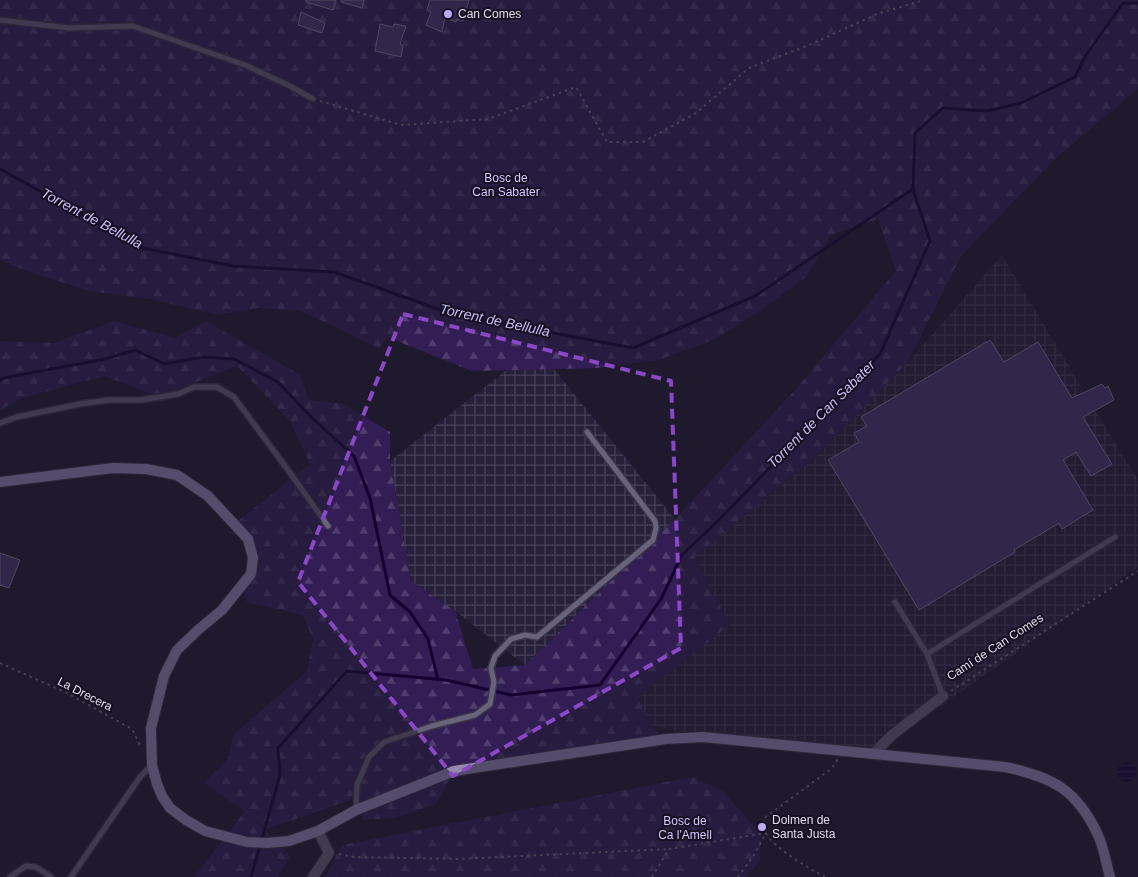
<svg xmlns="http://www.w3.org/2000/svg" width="1138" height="877" viewBox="0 0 1138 877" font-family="Arial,sans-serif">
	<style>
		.industrial { fill: url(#industrial-grid) }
		.forest { fill: url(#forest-firs); fill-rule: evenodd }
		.water { fill: url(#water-rules) }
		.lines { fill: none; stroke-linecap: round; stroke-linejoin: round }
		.stream { stroke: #160032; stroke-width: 3 }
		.building { fill: #4a366f; stroke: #878099 }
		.lane-casing { stroke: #3a3548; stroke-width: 8 }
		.street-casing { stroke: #3a3548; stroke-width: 12 }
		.secondary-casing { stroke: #3a3548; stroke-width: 12 }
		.path { stroke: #757081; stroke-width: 2; stroke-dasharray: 2.5 4; stroke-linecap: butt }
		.lane { stroke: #69627d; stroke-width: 5 }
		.street { stroke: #69627d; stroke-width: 10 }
		.secondary { stroke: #9589b4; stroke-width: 10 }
		.marked { fill: none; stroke: #8a47c6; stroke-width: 4; stroke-dasharray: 10 6; stroke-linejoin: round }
		.poi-dot { fill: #bfa8f4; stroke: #161023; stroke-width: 2 }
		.labels { text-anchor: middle; stroke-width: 4; stroke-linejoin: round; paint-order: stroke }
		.poi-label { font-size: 12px; fill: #e1deec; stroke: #161023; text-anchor: start }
		.park-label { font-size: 12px; fill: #d8c8fe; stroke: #161023 }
		.street-label { font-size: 12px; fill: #e1deec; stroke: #161023 }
		.water-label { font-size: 14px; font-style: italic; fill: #cbbcf2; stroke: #161023 }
	</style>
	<defs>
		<pattern id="industrial-grid" width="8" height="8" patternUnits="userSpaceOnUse" patternTransform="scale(1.25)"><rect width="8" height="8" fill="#28203a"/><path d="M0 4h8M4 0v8" fill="none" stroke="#474057"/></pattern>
		<pattern id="forest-firs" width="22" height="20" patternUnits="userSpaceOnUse" patternTransform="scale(1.25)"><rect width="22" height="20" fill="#321d54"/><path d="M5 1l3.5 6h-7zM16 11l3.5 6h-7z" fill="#4f3d6d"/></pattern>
		<pattern id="water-rules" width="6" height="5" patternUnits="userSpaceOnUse" patternTransform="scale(1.25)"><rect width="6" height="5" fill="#160032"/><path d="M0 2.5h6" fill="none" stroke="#382550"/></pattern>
	</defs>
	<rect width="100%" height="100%" fill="#1f192d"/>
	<!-- industrial -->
	<g class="industrial">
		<path d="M1002,255L1138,480V567L873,754L703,737L650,725L638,697L729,625L694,557L814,458L907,363Z"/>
		<path d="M536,347L675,519L525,665L455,611L411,581L390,461Z"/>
	</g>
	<!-- forest -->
	<g class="forest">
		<path d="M0,0H1138V89L1055,159L961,256L907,363L814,458L694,557L730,625L638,697L650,725L666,739L454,771L436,804L395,818L363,820L357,786L350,800L267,829L251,816L290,856L278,877H194L245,811L204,783L228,759L233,735L307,671L313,639L303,615L247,602L242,586L251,574L248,539L234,524L310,464L290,421L237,366L159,397L104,376L22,398L0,410V341L54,343L114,321L175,338L206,321L300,375L309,400L344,404L390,432V461L411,581L455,611L473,669L525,665L675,519L795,390L896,271L878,219L831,235L806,277L764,308L715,339L659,360L598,368L472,371L387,337L379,349L332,325L299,311L257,308L216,315L155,300L90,291L32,273L0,260ZM382,745L360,781L369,757Z"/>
		<path d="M692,777L723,791L761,834L760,861L746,877H325L342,845Z"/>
	</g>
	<!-- water -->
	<circle class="water" cx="1127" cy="772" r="10"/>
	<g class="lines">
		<!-- stream -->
		<g class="stream">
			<path d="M0,169L143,248L233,266L334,272L449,313L633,348L755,296L913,189"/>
			<path d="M0,380L3,378L105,359L135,350L165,364L203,357L234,359L278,382L312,418L354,456L370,498L390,595L410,612L428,639L438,680"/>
			<path d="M251,877L280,775L278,748L347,671L446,680L511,695L600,685L661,599L682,555L724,515L880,354L930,241L913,189L915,133L943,108L986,111L1021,103L1075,77L1086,55L1123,3H1138"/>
		</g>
	</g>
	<!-- building -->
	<g class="building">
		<path d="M306,0H336L333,10L306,2Z"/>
		<path d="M341,0H364L362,8L341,2Z"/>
		<path d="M430,0H469L463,21L457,19L456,22L445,18L442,32L426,25L431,12L427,10Z"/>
		<path d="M301,12L325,23L322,33L298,25Z"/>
		<path d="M380,24L393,27L394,24L406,26L400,44L403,46L401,57L375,51Z"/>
		<path d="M990,340L1004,362L1038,342L1072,398L1102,384L1105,388L1108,386L1114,400L1083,417L1112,464L1091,476L1076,452L1063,460L1093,510L1062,529L1059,523L1014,550L1015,552L919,610L828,460L859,442L854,433L867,426L861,417Z"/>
		<path d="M0,553L20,560L9,588L0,585Z"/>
	</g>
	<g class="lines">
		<defs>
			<g id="lane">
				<path d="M0,20L69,28L133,26L245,65L288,85L313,99"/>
				<path d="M0,423L17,417L80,404L109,400H141L178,394L194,387H217L234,397L288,470L328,526"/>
				<path d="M895,602L927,654L943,696"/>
				<path d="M927,654L1115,537"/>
				<path d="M356,810L357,785L369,757L384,742L432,726L475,715L490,704L494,682L491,668L495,656L511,639L525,635L537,637L653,540L656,528L655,521L587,432"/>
				<path d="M10,877L26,866L36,867L51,877"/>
				<path d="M71,877L140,777L152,765"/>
			</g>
			<g id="street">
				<path d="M873,754L892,735L943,696"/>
				<path d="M313,877L329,853L318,831"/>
			</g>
			<path id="secondary" d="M0,482L113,468L146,469L177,475L208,496L248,539L253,558L251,574L222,610L198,630L177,650L164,676L151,728L152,765L157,784L162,796L170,808L186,820L205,831L247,842L267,843L289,841L318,831L356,810L454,771L666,739L703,737L1005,767C1053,777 1077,790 1098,835C1104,848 1106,864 1110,877"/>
		</defs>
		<!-- lane casing -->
		<use href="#lane" class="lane-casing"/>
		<!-- street casing -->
		<use href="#street" class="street-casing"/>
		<!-- secondary casing -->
		<use href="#secondary" class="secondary-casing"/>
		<!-- path -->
		<g class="path">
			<path d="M320,101L401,125L488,119L576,87L607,142H643L696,113L749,68L809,45L877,14L924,0"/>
			<path d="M0,663L67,693L132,729L141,747"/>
			<path d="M951,691L1138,571"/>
			<path d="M339,854L354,857L459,859L669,849"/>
			<path d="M652,877L669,849L766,833"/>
			<path d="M738,877L754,855L766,833"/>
			<path d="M825,877C810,869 771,847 765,831C764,827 764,823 763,819L831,769L838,759"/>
		</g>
		<!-- lane -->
		<use href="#lane" class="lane"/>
		<!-- street -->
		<use href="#street" class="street"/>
		<!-- secondary -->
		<use href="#secondary" class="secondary"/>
	</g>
	<!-- marked area -->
	<path d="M0 0H1138V877H0ZM403,314L671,381L681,648L453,776L298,582Z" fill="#1f192d" fill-opacity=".55" fill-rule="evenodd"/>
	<path class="marked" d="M403,314L671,381L681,648L453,776L298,582Z"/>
	<!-- markers -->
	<g class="poi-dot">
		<circle cx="448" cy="14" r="5"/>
		<circle cx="762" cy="827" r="5"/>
	</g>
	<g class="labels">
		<!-- poi labels -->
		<g class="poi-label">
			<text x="458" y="18">Can Comes</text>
			<text x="772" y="824">Dolmen de<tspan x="772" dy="14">Santa Justa</tspan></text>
		</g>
		<!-- park labels -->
		<g class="park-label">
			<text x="506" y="182">Bosc de<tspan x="506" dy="14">Can Sabater</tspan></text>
			<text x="685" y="825">Bosc de<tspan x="685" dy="14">Ca l'Amell</tspan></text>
		</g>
		<!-- street labels -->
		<g class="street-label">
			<text transform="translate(995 647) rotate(-33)" y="4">Camí de Can Comes</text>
			<text transform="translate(85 694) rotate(27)" y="4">La Drecera</text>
		</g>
		<!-- water labels -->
		<g class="water-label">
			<text transform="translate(92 218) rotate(28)" y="5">Torrent de Bellulla</text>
			<text transform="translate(495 320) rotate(12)" y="5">Torrent de Bellulla</text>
			<text transform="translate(821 414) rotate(-45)" y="5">Torrent de Can Sabater</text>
		</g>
	</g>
</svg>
